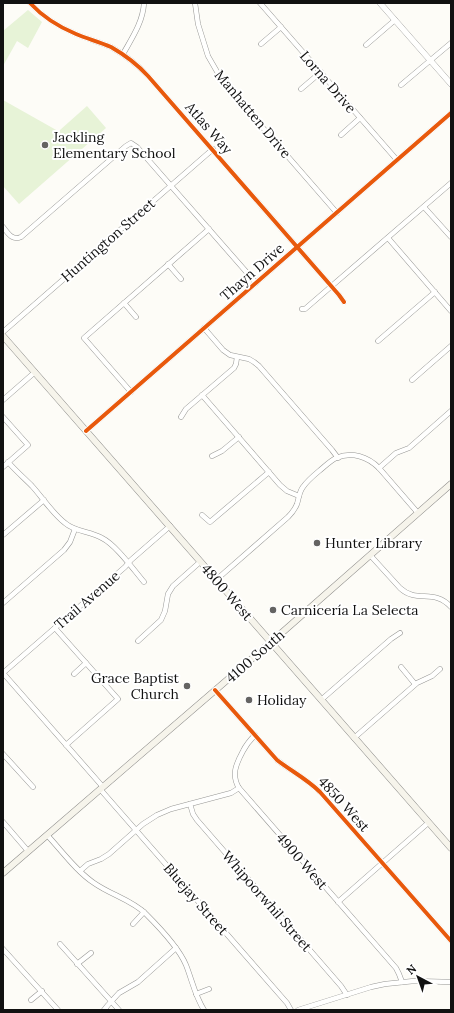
<svg xmlns="http://www.w3.org/2000/svg" width="454" height="1013" viewBox="0 0 454 1013" font-family="Lora,serif">
	<style>
		.green { fill: #e7f3d7 }
		.lines { fill: none; stroke-linecap: round; stroke-linejoin: round }
		.minor-casing { stroke: #979795; stroke-width: 5.5 }
		.tertiary-casing { stroke: #979795; stroke-width: 6 }
		.secondary-casing { stroke: #8e8d8b; stroke-width: 7 }
		.minor { stroke: #fffffe; stroke-width: 4.5 }
		.tertiary { stroke: #fffffe; stroke-width: 5.5 }
		.secondary { stroke: #f6f4eb; stroke-width: 6 }
		.cycleway-casing { stroke: #fff; stroke-width: 6 }
		.cycleway { stroke: #e8590c; stroke-width: 4 }
		.poi-dot { fill: #646362; stroke: #fff; stroke-width: 1.5 }
		.labels { text-anchor: middle; stroke-width: 4; stroke-linejoin: round; paint-order: stroke }
		.street-label { font-size: 14px; fill: #111; stroke: #fff }
		.poi-label { font-size: 14px; fill: #111; stroke: #fff; text-anchor: start }
	</style>
	<rect width="100%" height="100%" fill="#fdfcf7"/>
	<!-- green -->
	<g class="green">
		<path d="M28,10L42,22L28,48L17,41L3,66V31Z"/>
		<path d="M3,100L58,131V132L59,133L60,131V130L87,106L106,128L19,204L3,186Z"/>
	</g>
	<g class="lines">
		<defs>
			<g id="minor">
				<path d="M30,3C43,17 59,27 76,34C88,39 100,42 111,47C125,55 137,64 148,76L339,295L344,302"/>
				<path d="M195,3L198,24L208,56L223,82L337,213"/>
				<path d="M260,3L397,160"/>
				<path d="M261,44L281,27"/>
				<path d="M366,45L395,20"/>
				<path d="M123,54C132,38 143,22 144,3"/>
				<path d="M401,85L451,43"/>
				<path d="M301,89L321,72"/>
				<path d="M341,135L360,118"/>
				<path d="M424,207L451,237"/>
				<path d="M3,227C8,233 12,241 21,237L126,146L131,143L137,147L256,283"/>
				<path d="M388,238L451,311"/>
				<path d="M168,264L181,279"/>
				<path d="M124,303L136,317"/>
				<path d="M302,309H305L451,183"/>
				<path d="M204,328L223,350L230,355L249,359L254,362L259,366L332,450L338,458"/>
				<path d="M3,332L213,149"/>
				<path d="M378,341L435,292"/>
				<path d="M412,380L451,346"/>
				<path d="M131,392L84,338L209,229"/>
				<path d="M202,395L280,485L287,491L299,496"/>
				<path d="M3,400L35,372"/>
				<path d="M3,417L28,445L3,467"/>
				<path d="M181,417L186,409L234,368L236,364L237,357"/>
				<path d="M86,431L451,113"/>
				<path d="M212,456L222,451L239,437"/>
				<path d="M8,462C16,471 24,478 32,486C42,497 53,514 65,523C75,532 90,531 102,538C116,545 133,569 144,582"/>
				<path d="M379,468L396,453L409,448L451,411"/>
				<path d="M202,515L210,522L269,472"/>
				<path d="M3,535L44,500"/>
				<path d="M370,555L400,588C417,604 434,588 451,607"/>
				<path d="M216,580L288,517C292,513 295,509 297,504C299,498 299,492 303,487C307,481 313,476 319,471C324,467 330,461 336,458C352,451 368,457 379,468L418,513"/>
				<path d="M3,603L64,550L70,542L75,529"/>
				<path d="M55,628L118,699L66,745"/>
				<path d="M138,641L161,620L165,611L168,594L173,586L200,562"/>
				<path d="M401,667L415,684"/>
				<path d="M3,673L125,567L131,560L170,526"/>
				<path d="M3,673L103,787"/>
				<path d="M74,674L86,663"/>
				<path d="M215,690L277,760C291,771 307,779 320,792L451,941"/>
				<path d="M321,700L391,639L400,633"/>
				<path d="M255,735C250,740 246,745 243,751C236,764 231,775 239,788L396,968L399,974L402,982"/>
				<path d="M354,738L417,683L432,676L440,669"/>
				<path d="M3,754L33,787"/>
				<path d="M100,789L287,1003L291,1010"/>
				<path d="M190,804L193,814L197,820L341,986L347,995"/>
				<path d="M3,822L28,851"/>
				<path d="M47,835C62,851 76,871 94,883C111,895 132,900 146,914C159,927 179,948 186,965C192,980 195,996 204,1010"/>
				<path d="M80,871L88,864L101,859L109,854L143,824L157,815L171,809L231,793L239,788"/>
				<path d="M338,902L428,823"/>
				<path d="M133,924L144,912"/>
				<path d="M60,944L119,1010"/>
				<path d="M3,949L58,1010"/>
				<path d="M77,964L91,953"/>
				<path d="M196,994L209,989"/>
				<path d="M31,1000L42,991"/>
				<path d="M104,1010L108,1005L119,993L138,982L176,948"/>
				<path d="M298,1010L371,987L385,984L414,981L451,982"/>
			</g>
			<path id="tertiary" d="M380,3L451,84"/>
			<g id="secondary">
				<path d="M3,336L451,848"/>
				<path d="M3,873L277,637L451,484"/>
			</g>
		</defs>
		<!-- minor casing -->
		<use href="#minor" class="minor-casing"/>
		<!-- tertiary casing -->
		<use href="#tertiary" class="tertiary-casing"/>
		<!-- secondary casing -->
		<use href="#secondary" class="secondary-casing"/>
		<!-- minor -->
		<use href="#minor" class="minor"/>
		<!-- tertiary -->
		<use href="#tertiary" class="tertiary"/>
		<!-- secondary -->
		<use href="#secondary" class="secondary"/>
		<defs>
			<g id="cycleway">
				<path d="M30,3C43,17 59,27 76,34C88,39 100,42 111,47C125,55 137,64 148,76L339,295L344,302"/>
				<path d="M86,431L451,113"/>
				<path d="M215,690L277,760C291,771 307,779 320,792L451,941"/>
			</g>
		</defs>
		<!-- cycleway casing -->
		<use href="#cycleway" class="cycleway-casing"/>
		<!-- cycleway -->
		<use href="#cycleway" class="cycleway"/>
	</g>
	<!-- markers -->
	<g class="poi-dot">
		<circle cx="45" cy="145" r="4"/>
		<circle cx="317" cy="543" r="4"/>
		<circle cx="273" cy="610" r="4"/>
		<circle cx="187" cy="686" r="4"/>
		<circle cx="249" cy="700" r="4"/>
	</g>
	<g class="labels">
		<!-- street labels -->
		<g class="street-label">
			<text transform="translate(328 82) rotate(49)" y="5">Lorna Drive</text>
			<text transform="translate(253 114) rotate(50)" y="5">Manhatten Drive</text>
			<text transform="translate(209 128) rotate(49)" y="5">Atlas Way</text>
			<text transform="translate(108 240) rotate(-41)" y="5">Huntington Street</text>
			<text transform="translate(252 272) rotate(-41)" y="5">Thayn Drive</text>
			<text transform="translate(227 592) rotate(49)" y="5">4800 West</text>
			<text transform="translate(87 600) rotate(-41)" y="5">Trail Avenue</text>
			<text transform="translate(255 656) rotate(-41)" y="5">4100 South</text>
			<text transform="translate(344 804) rotate(48)" y="5">4850 West</text>
			<text transform="translate(302 861) rotate(49)" y="5">4900 West</text>
			<text transform="translate(196 899) rotate(49)" y="5">Bluejay Street</text>
			<text transform="translate(267 901) rotate(49)" y="5">Whipoorwhil Street</text>
		</g>
		<!-- poi labels -->
		<g class="poi-label">
			<text x="53" y="142">Jackling<tspan x="53" dy="16">Elementary School</tspan></text>
			<text x="325" y="548">Hunter Library</text>
			<text x="281" y="615">Carnicería La Selecta</text>
			<text x="179" y="683" text-anchor="end">Grace Baptist<tspan x="179" dy="16">Church</tspan></text>
			<text x="257" y="705">Holiday</text>
		</g>
	</g>
	<!-- border -->
	<rect width="454" height="1013" fill="none" stroke="#111111" stroke-width="8"/>
	<!-- north arrow -->
	<g transform="translate(418 977) rotate(319)" stroke="#ffffff" stroke-width="3" paint-order="stroke">
	<path d="M0-3L7 15L0 10L-7 15Z" fill="#111111"/>
	<text y="-6" font-size="11" font-weight="bold" text-anchor="middle" fill="#111111">N</text>
	</g>
</svg>
